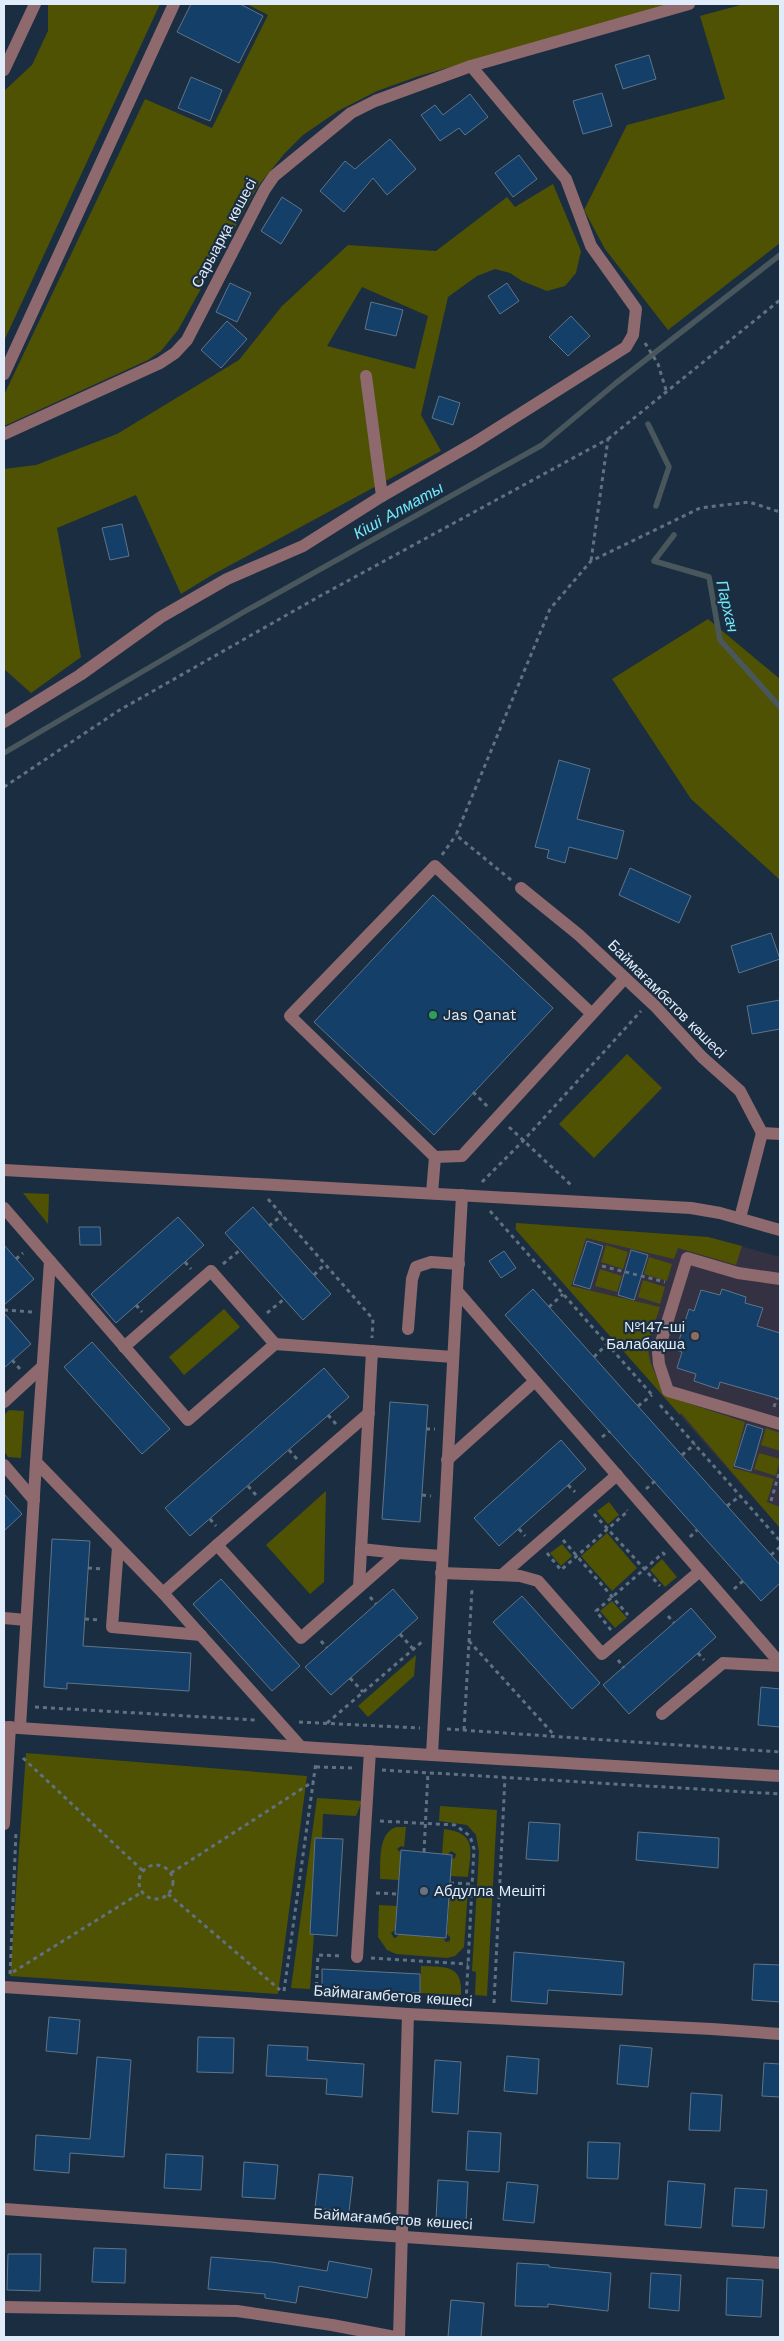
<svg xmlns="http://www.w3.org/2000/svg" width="784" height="2341" viewBox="0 0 784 2341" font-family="'Work Sans',sans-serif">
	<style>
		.education { fill: #343142 }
		.green { fill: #4f5103; fill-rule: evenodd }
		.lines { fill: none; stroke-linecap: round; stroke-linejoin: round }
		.stream { stroke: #49575c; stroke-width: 5.5 }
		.building { fill: #133f68; stroke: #5f748a }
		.path { stroke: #607182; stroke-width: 3; stroke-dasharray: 4 4; stroke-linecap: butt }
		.minor { stroke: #8e696e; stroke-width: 12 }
		.leisure-dot { fill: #2e9e5b; stroke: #1b2e41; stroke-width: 2 }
		.education-dot { fill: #8d6e63; stroke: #1b2e41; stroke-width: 2 }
		.worship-dot { fill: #6b7280; stroke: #1b2e41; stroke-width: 2 }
		.labels { text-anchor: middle; stroke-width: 4.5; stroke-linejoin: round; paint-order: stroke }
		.street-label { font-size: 15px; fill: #e0ecf9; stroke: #1b2e41 }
		.poi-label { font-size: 15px; fill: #e0ecf9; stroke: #1b2e41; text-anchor: start }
		.water-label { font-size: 16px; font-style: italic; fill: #72e8fa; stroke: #1b2e41 }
	</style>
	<rect width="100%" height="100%" fill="#1b2e41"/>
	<!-- education -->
	<path class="education" d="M516,1223L708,1237L780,1257V1528L515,1229Z"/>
	<!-- green -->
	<g class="green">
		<path d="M48,4H160L4,341V91L32,65L48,31Z"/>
		<path d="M247,4H670L419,76L377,91L338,111L303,135L285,153L258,186L178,330L161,351L148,360L4,426V395L145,99L212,128L268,15Z"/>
		<path d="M744,4H780V243L668,330L605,249L584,210L627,125L725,99L700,16Z"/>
		<path d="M553,184L581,251L576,273L565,286L547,291L522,281L510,273L495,269L477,276L448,297L421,415L441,451L212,575L181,594L136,495L57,528L81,657L31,693L4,669V469L36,465L117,434L239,360L282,306L348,245L436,251L507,197L515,207ZM362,287L428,316L415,369L327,346Z"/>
		<path d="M708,619L780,679V880L691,799L612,679Z"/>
		<path d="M627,1054L662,1088L594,1158L559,1124Z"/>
		<path d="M23,1193L49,1194L48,1224Z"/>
		<path d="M516,1223L708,1237L742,1246L736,1265L678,1248L674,1259L586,1238L571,1286L660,1307L647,1346L651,1364L666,1396L745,1422L733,1468L774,1479L767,1502L780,1507V1528L681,1413L680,1415L516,1230Z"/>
		<path d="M606,1245L628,1252L623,1269L601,1262Z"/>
		<path d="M649,1257L672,1264L667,1281L644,1274Z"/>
		<path d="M600,1269L622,1276L617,1292L595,1286Z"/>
		<path d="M643,1280L665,1287L660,1304L638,1297Z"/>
		<path d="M224,1309L240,1327L184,1375L169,1357Z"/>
		<path d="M9,1410L24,1411L21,1458L8,1457L4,1451V1415Z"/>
		<path d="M766,1428L780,1433V1451L761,1445Z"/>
		<path d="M759,1453L780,1459L776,1476L754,1469Z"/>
		<path d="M326,1491L324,1582L310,1594L266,1545Z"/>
		<path d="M609,1502L619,1515L608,1524L597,1511Z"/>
		<path d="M607,1533L637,1568L612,1591L581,1556Z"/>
		<path d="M562,1544L572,1556L561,1566L550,1553Z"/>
		<path d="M662,1559L677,1577L665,1587L650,1570Z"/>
		<path d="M612,1601L627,1618L615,1628L600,1611Z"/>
		<path d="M416,1655L414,1676L368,1717L358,1706Z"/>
		<path d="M26,1753L307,1776L278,1994L10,1976Z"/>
		<path d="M317,1798L362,1801L356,1816L323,1814L322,1838H315L310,1933L314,1934L310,1989L291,1988Z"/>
		<path d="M440,1806L497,1810L487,1996L475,1995L476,1972L472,1971L479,1852L476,1835L467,1825L439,1821Z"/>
		<path d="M396,1827H406L404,1847L401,1846L397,1849L401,1853L399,1880L380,1879C381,1863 377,1834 396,1827Z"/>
		<path d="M444,1829C477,1833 471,1850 468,1877L451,1876V1859L455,1858L456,1854L451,1851L448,1854H442Z"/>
		<path d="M450,1888L468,1889L464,1947L455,1956L447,1958L396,1954L387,1950L378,1937L379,1905L397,1906L395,1930L391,1933L394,1938L397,1937L399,1934L443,1938L446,1942L450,1941V1937L447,1934Z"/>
		<path d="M421,1966C445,1967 463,1964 461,1995L420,1993Z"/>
	</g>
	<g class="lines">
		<!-- stream -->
		<g class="stream">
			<path d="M648,424L669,467L656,506"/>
			<path d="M674,535L654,561L709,577L720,640L780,707"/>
			<path d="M4,753L242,613L542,445L616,383L780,255"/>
		</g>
	</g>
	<!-- building -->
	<g class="building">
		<path d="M191,4H240L263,16L239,63L177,32Z"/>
		<path d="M649,55L656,79L623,89L615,65Z"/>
		<path d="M191,77L222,90L210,121L178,108Z"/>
		<path d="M602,93L612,126L583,134L573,101Z"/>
		<path d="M470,94L488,117L465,135L459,128L440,141L421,115L435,105L443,115Z"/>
		<path d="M390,139L416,169L387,195L373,178L344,212L320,191L345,161L355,169Z"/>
		<path d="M519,155L537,179L513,197L495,173Z"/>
		<path d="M282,197L302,210L281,244L261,231Z"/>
		<path d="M230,283L251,293L237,322L216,312Z"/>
		<path d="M507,283L519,301L500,314L488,296Z"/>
		<path d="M371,302L403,310L396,336L365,329Z"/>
		<path d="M571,316L590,336L568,356L549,337Z"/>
		<path d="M227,321L247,339L221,368L201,350Z"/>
		<path d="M439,396L460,403L453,425L432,418Z"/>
		<path d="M122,524L129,556L110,560L102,528Z"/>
		<path d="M559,760L590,769L577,819L624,831L617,859L569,847L565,863L547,858L549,850L535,847Z"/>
		<path d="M630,868L691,896L679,923L619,895Z"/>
		<path d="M433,895L553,1008L434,1135L314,1022Z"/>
		<path d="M771,933L780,959L739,973L731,946Z"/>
		<path d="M780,1000V1029L752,1034L747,1006Z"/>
		<path d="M253,1207L331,1294L303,1320L225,1233Z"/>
		<path d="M178,1217L204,1245L116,1323L91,1294Z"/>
		<path d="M79,1227H100L101,1245H80Z"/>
		<path d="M587,1241L603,1246L590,1289L573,1284Z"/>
		<path d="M4,1245L34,1279L4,1305Z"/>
		<path d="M631,1250L648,1255L634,1300L618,1295Z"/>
		<path d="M504,1251L516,1268L501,1278L489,1261Z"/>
		<path d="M533,1289L780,1565V1583L761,1601L505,1315Z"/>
		<path d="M722,1289L746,1297L745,1303L763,1308L757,1326L780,1333V1399L720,1382L718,1389L694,1381L696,1374L677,1368L682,1352L676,1350L689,1309L694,1311L701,1290L720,1295Z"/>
		<path d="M4,1313L31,1344L4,1368Z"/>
		<path d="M92,1342L170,1429L142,1454L64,1367Z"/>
		<path d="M324,1368L349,1397L190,1536L165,1508Z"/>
		<path d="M390,1402L428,1405L420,1522L382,1519Z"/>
		<path d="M747,1424L763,1429L751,1471L734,1466Z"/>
		<path d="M561,1440L586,1469L499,1546L474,1518Z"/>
		<path d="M4,1494L22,1514L4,1531Z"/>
		<path d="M52,1539L90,1541L83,1646L191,1653L189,1691L67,1683V1689L44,1687Z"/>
		<path d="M221,1579L300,1666L272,1691L193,1604Z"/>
		<path d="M393,1589L418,1618L331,1695L305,1667Z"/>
		<path d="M522,1596L600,1683L572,1709L493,1622Z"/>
		<path d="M691,1608L716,1637L629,1714L603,1685Z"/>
		<path d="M761,1687L780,1689V1727L758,1725Z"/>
		<path d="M529,1822L560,1824L558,1861L526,1859Z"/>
		<path d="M638,1832L719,1838L718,1868L636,1860Z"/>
		<path d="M315,1838L343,1839L337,1936L310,1934Z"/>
		<path d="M401,1850L452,1855L446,1938L395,1934Z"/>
		<path d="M514,1952L624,1962L622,1995L548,1990L547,2004L511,2001Z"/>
		<path d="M754,1964L780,1965V2002L752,2000Z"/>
		<path d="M322,1969L420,1974V1993L322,1989Z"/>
		<path d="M49,2017L80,2020L77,2054L46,2051Z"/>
		<path d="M198,2037L234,2038L233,2073L197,2072Z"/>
		<path d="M268,2045L308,2047L307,2060L364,2064L362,2097L326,2094L327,2079L266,2076Z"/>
		<path d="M620,2045L652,2048L648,2087L617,2084Z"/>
		<path d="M507,2056L539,2059L537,2094L504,2091Z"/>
		<path d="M97,2057L131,2060L124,2157L70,2153L69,2173L34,2170L36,2135L90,2139Z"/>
		<path d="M435,2060L461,2062L458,2114L432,2112Z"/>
		<path d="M764,2063L780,2064V2097L762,2096Z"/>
		<path d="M691,2093L722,2095L720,2131L689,2130Z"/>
		<path d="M468,2131L501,2133L499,2172L466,2170Z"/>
		<path d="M588,2142L620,2143L618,2179L587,2178Z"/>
		<path d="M166,2154L203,2156L201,2190L164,2188Z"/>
		<path d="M244,2162L278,2165L275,2199L242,2197Z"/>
		<path d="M319,2174L353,2177L349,2212L315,2208Z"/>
		<path d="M438,2180L468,2182L466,2222L436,2220Z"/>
		<path d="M668,2181L705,2184L701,2228L665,2225Z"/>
		<path d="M507,2182L538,2185L534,2223L503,2220Z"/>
		<path d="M735,2188L767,2190L764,2228L732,2226Z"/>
		<path d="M94,2248L126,2249L125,2283L92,2282Z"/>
		<path d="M8,2254H41L40,2291L7,2290Z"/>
		<path d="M211,2257L272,2262L327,2271L329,2261L372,2269L367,2298L299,2286L296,2303L265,2298V2294L208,2289Z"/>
		<path d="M517,2263L549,2265V2267L611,2273L608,2311L548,2304V2307L515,2306Z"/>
		<path d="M651,2273L681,2275L679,2311L649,2308Z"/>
		<path d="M727,2278L763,2280L761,2317L726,2315Z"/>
		<path d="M451,2300L484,2303L481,2337H448Z"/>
	</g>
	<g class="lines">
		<!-- path -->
		<g class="path">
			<path d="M645,343L658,364L666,390"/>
			<path d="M608,439L780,300"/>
			<path d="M4,787L118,711L320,596L608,439L591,561"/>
			<path d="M442,855L456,835"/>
			<path d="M511,880L456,835L550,609L591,561L700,508L749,502L780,512"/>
			<path d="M473,1092L488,1107"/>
			<path d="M509,1127L572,1186"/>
			<path d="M482,1182L523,1141L641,1011"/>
			<path d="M268,1199L373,1319L372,1338"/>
			<path d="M490,1211L653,1396"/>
			<path d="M269,1226L282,1215"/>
			<path d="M16,1259L23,1253"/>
			<path d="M185,1262L191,1269"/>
			<path d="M223,1264L240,1250"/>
			<path d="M602,1266L665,1282"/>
			<path d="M314,1275L325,1264"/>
			<path d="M136,1305L142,1312"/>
			<path d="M549,1307L563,1294"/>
			<path d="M4,1310L33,1312"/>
			<path d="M267,1313L284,1299"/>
			<path d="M594,1357L607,1344"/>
			<path d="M12,1360L20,1369"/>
			<path d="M660,1405L780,1541"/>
			<path d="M638,1406L652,1395"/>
			<path d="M774,1407L777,1398"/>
			<path d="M328,1415L336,1424"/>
			<path d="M426,1429H435"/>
			<path d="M602,1437L610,1431"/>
			<path d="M289,1450L297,1459"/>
			<path d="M682,1455L695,1444"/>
			<path d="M568,1485L575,1492"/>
			<path d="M248,1486L256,1495"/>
			<path d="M646,1489L655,1481"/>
			<path d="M422,1495L431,1496"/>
			<path d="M771,1501L780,1470"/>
			<path d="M727,1506L740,1496"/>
			<path d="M594,1514L660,1586"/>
			<path d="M210,1519L216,1526"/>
			<path d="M519,1529L525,1536"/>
			<path d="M690,1537L697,1530"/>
			<path d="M563,1540L628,1615"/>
			<path d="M547,1553L561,1570L628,1511L627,1510"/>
			<path d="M771,1555L780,1547"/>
			<path d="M88,1568L102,1569"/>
			<path d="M734,1589L743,1581"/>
			<path d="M370,1597L376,1604"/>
			<path d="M668,1616L674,1623"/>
			<path d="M85,1619L99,1620"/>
			<path d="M611,1630L596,1611L663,1553L665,1555"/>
			<path d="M400,1634L413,1649"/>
			<path d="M321,1641L327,1648"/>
			<path d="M469,1641L555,1736"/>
			<path d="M698,1653L704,1660"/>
			<path d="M618,1660L624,1668"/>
			<path d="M350,1678L363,1692"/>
			<path d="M35,1707L256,1720"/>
			<path d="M299,1722L420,1728"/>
			<path d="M327,1723L423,1641"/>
			<path d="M447,1729L780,1752"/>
			<path d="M464,1730L472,1589"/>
			<path d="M23,1758L143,1871"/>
			<path d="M316,1767L355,1768"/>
			<path d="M382,1770L780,1794"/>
			<path d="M380,1821L455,1825L470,1836L474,1849L466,2003"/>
			<path d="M424,1852L428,1772"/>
			<circle cx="156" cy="1882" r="17"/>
			<path d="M171,1873L314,1781"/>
			<path d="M450,1883L472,1884"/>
			<path d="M376,1893L398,1894"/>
			<path d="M168,1894L280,1990"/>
			<path d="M371,1958L468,1964"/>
			<path d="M13,1972L142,1892"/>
			<path d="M10,1974L16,1832"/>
			<path d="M284,1991L316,1762"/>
			<path d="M316,1994L318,1955L342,1956"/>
			<path d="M494,2003L505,1777"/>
		</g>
		<!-- minor -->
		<g class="minor">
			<path d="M4,70L35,4"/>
			<path d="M4,374L174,4"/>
			<path d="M366,376L382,496"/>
			<path d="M4,434L160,363L175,353L187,340L265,189L274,176L351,113L375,101L471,66L689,4"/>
			<path d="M4,722L80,675L161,617L227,579L303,546L382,496L474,443L626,347L633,335L636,309L591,246L566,179L471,66"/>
			<path d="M521,888L579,935L655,1006L702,1057L740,1091L762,1133L780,1134"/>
			<path d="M592,1014L435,866L290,1016L435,1157L462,1156L625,978"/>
			<path d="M4,1170L691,1208L720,1213L780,1230"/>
			<path d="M432,1193L435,1157"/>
			<path d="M4,1208L188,1420L275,1344L453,1357"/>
			<path d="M740,1218L762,1133"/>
			<path d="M50,1261L36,1462L163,1593L217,1545L301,1638L398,1553L442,1556"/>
			<path d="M780,1279L738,1273L687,1258L658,1352L659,1364L668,1391L780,1424"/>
			<path d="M457,1291L780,1663"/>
			<path d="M408,1329L412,1279L416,1267L431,1262L459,1264"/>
			<path d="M124,1347L211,1271L275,1344"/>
			<path d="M4,1402L42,1367"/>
			<path d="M447,1460L535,1381"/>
			<path d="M4,1465L34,1500"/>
			<path d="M217,1545L369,1413"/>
			<path d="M118,1547L112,1627L201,1635"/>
			<path d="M361,1549L398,1553"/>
			<path d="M441,1573L520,1576L538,1581L602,1654L700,1571"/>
			<path d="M502,1575L617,1475"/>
			<path d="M359,1587L372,1351"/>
			<path d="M163,1593L301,1747"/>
			<path d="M4,1618L26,1620"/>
			<path d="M662,1714L723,1663L780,1666"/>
			<path d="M4,1727L317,1748L780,1776"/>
			<path d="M20,1727L36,1462"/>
			<path d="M432,1755L462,1195"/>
			<path d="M4,1824L10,1727"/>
			<path d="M357,1957L370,1751"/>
			<path d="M4,1987L408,2014L712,2029L780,2034"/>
			<path d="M4,2209L780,2263"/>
			<path d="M4,2307L237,2311L332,2325L395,2337"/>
			<path d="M399,2337L408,2014"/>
		</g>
	</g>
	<!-- markers -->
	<circle class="leisure-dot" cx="433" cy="1015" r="5"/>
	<circle class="education-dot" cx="695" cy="1336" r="5"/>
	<circle class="worship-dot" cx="424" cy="1891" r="5"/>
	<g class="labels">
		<!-- street labels -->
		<g class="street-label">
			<text transform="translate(224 233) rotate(-62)" y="5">Сарыарқа көшесі</text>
			<text transform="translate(667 999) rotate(45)" y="5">Баймағамбетов көшесі</text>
			<text transform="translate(393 1996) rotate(4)" y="5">Баймагамбетов көшесі</text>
			<text transform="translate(393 2219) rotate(4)" y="5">Баймағамбетов көшесі</text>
		</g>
		<!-- poi labels -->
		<g class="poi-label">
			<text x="443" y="1020">Jas Qanat</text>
			<text x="685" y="1332" text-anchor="end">№147-ші<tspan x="685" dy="17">Балабақша</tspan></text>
			<text x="434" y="1896">Абдулла Мешіті</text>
		</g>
		<!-- water labels -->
		<g class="water-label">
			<text transform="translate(398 510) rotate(-29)" y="6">Кіші Алматы</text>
			<text transform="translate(728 606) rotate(77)" y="6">Пархач</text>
		</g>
	</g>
	<!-- border -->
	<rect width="784" height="2341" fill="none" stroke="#e0ecf9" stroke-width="10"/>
</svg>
